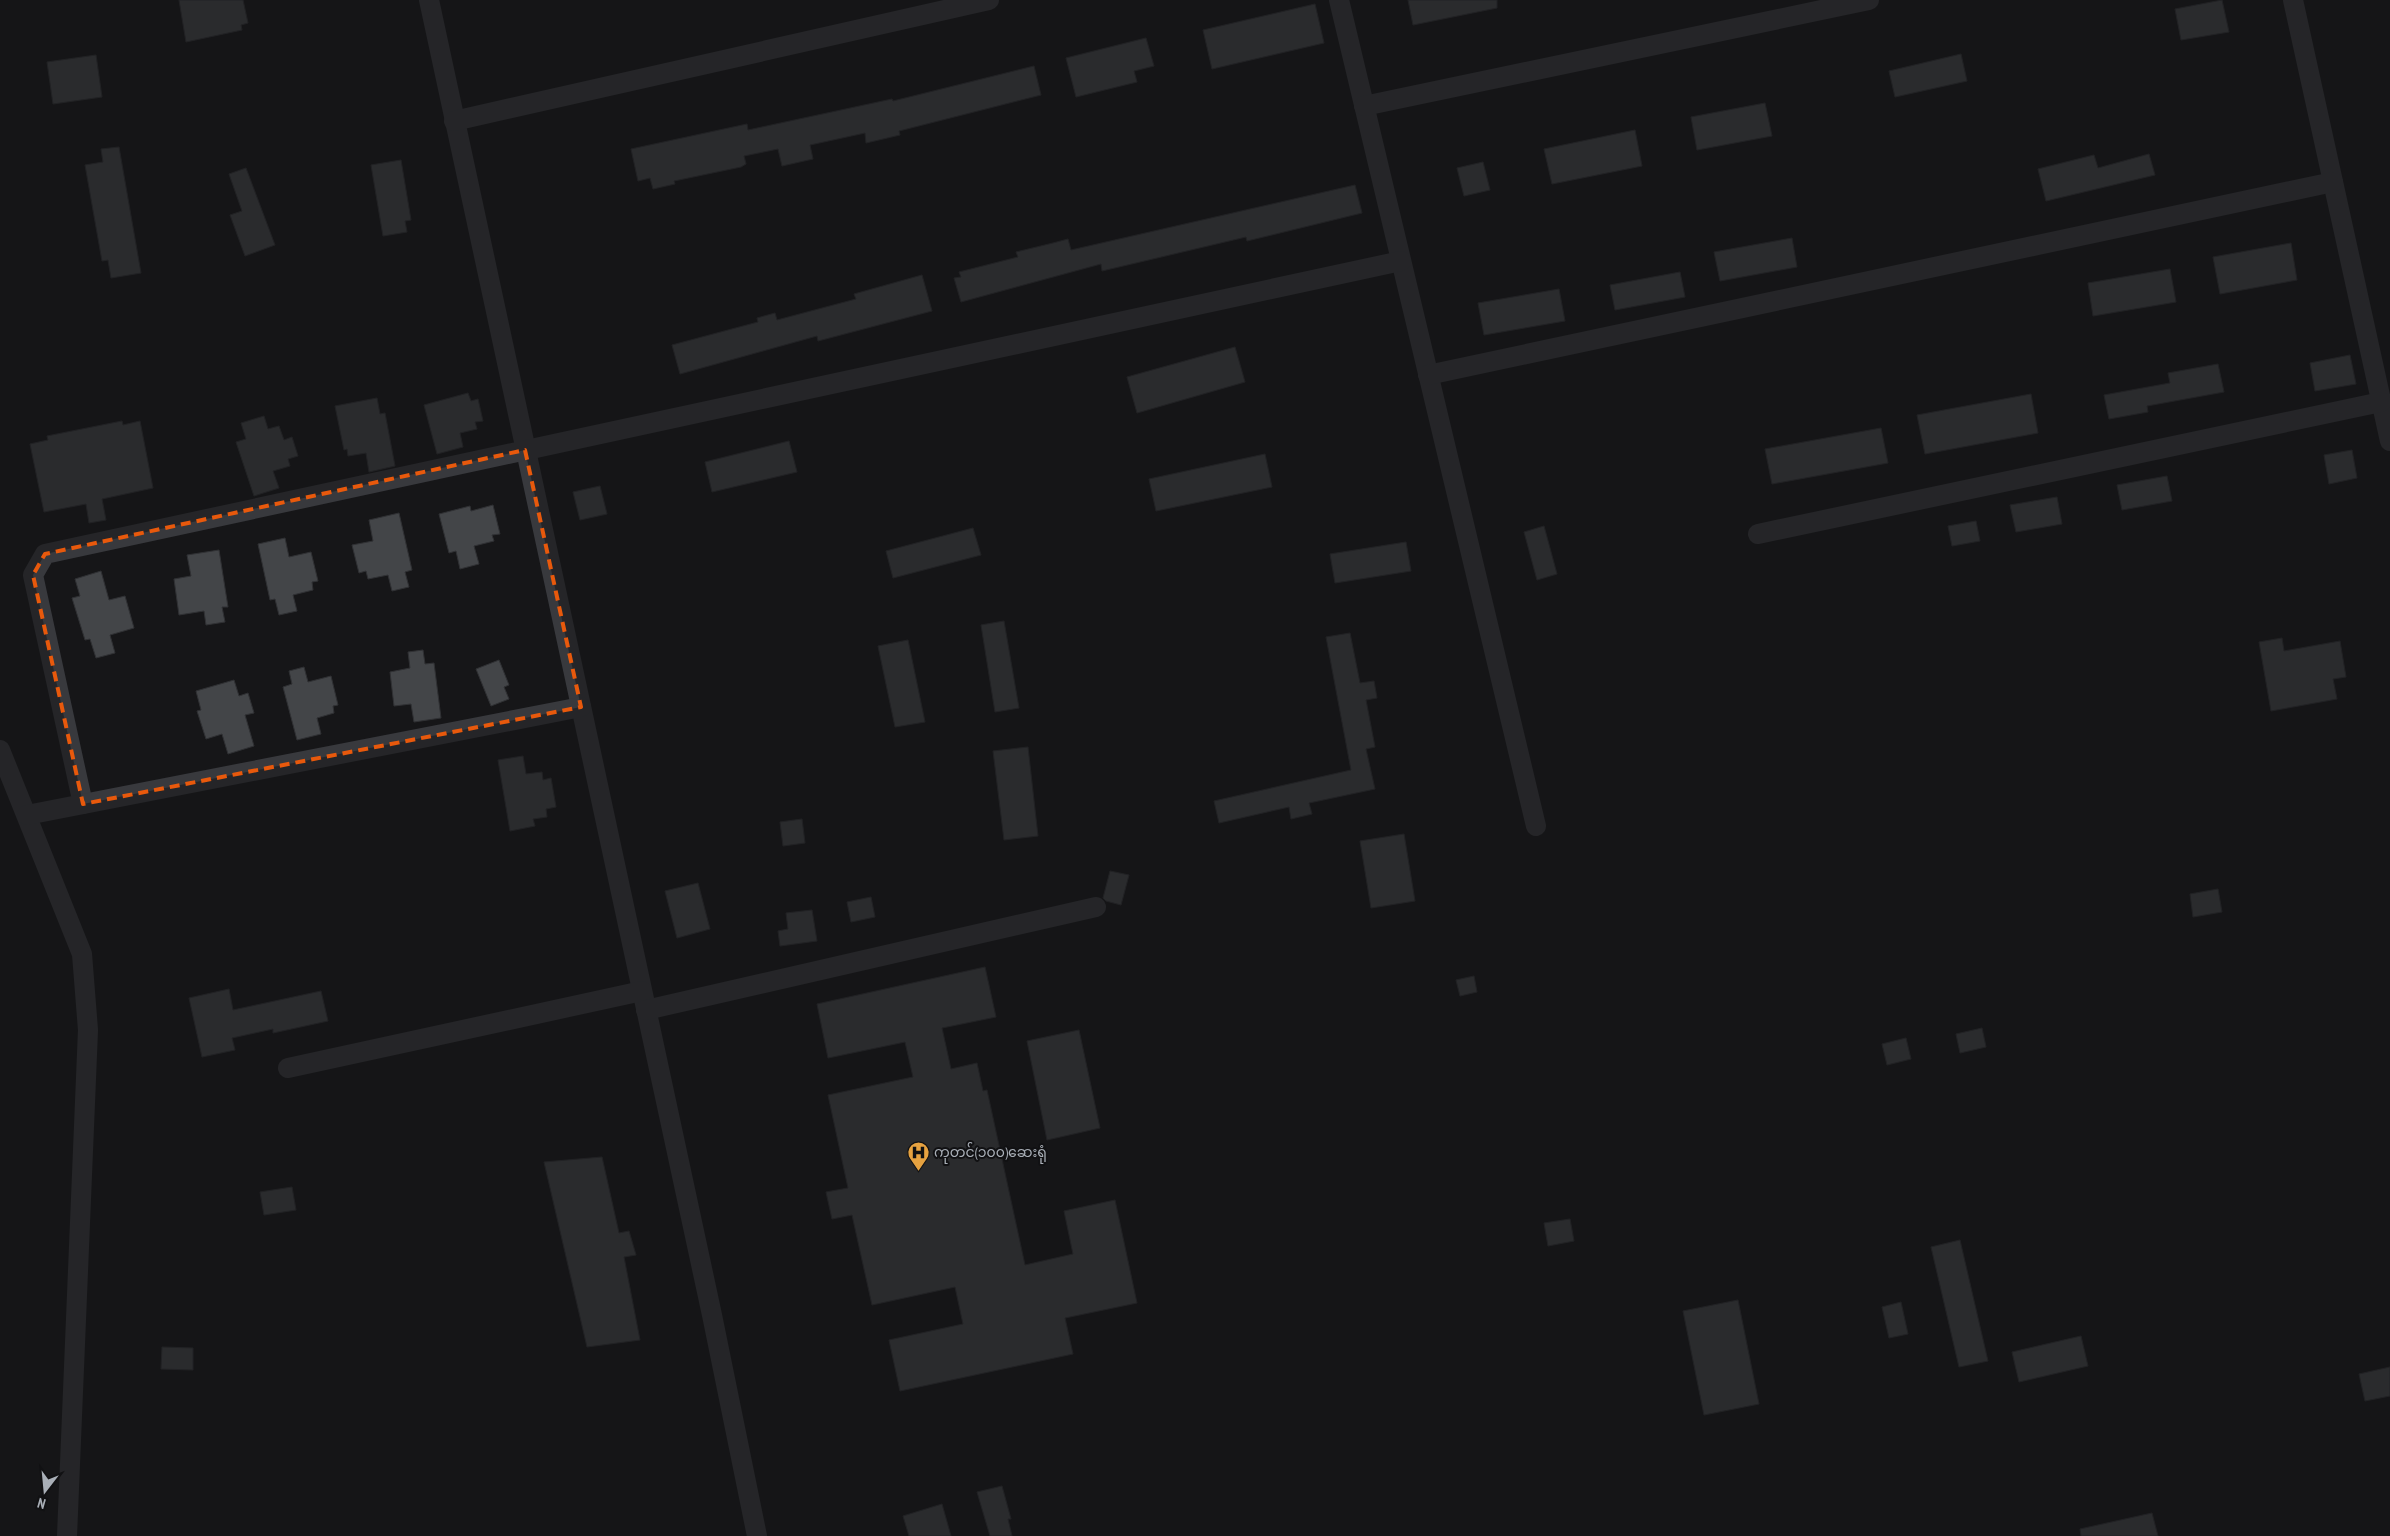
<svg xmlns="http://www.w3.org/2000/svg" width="2390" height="1536" viewBox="0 0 2390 1536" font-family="'PT Sans Narrow','Noto Sans Myanmar',sans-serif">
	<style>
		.building { fill: #434548; stroke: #303134 }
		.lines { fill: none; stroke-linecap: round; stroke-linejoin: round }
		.minor { stroke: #38393d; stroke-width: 20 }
		.marked { fill: none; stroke: #e8590c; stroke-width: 4; stroke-dasharray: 10 6; stroke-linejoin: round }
		.labels { text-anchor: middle; stroke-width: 4; stroke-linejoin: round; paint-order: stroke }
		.poi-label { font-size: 14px; fill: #a9afb7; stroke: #111113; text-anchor: start }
	</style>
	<rect width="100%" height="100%" fill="#161618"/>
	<!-- building -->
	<g class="building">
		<path d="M179,0H243L248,23L241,25L242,30L186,42Z"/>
		<path d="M1408,0H1497V8L1413,25Z"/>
		<path d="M2222,0L2229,32L2181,40L2175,9Z"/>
		<path d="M1315,4L1324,43L1212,69L1203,30Z"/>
		<path d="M1146,38L1154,66L1134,71L1137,82L1076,97L1066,58Z"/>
		<path d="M1961,54L1967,81L1895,97L1889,71Z"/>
		<path d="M96,55L102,97L53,104L47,62Z"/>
		<path d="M1034,66L1041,95L899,131L900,135L866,143L865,133L810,145L813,159L782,166L778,149L744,156L746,164L741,167L674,181L675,184L653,189L650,178L638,181L631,149L747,124L748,130L892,99L893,101Z"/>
		<path d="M1765,103L1772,136L1697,150L1691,117Z"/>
		<path d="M1635,130L1642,166L1552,184L1544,149Z"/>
		<path d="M119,147L141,273L111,278L108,260L102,261L85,165L103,162L101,149Z"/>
		<path d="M2149,154L2155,175L2046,201L2038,169L2094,155L2098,168Z"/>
		<path d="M401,160L411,220L405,221L407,232L383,236L371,165Z"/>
		<path d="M1483,162L1490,190L1464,196L1457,168Z"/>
		<path d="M246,168L275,245L245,256L230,215L242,211L229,174Z"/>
		<path d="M1355,185L1362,213L1247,241L1246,237L1102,271L1101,264L961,302L954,278L961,277L959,272L1018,257L1016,252L1053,243L1068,239L1071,250Z"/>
		<path d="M1792,238L1797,267L1720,281L1714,252Z"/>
		<path d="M2291,243L2297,280L2220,294L2213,257Z"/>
		<path d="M2170,269L2176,302L2093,316L2088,283Z"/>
		<path d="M1680,272L1685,297L1615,310L1610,285Z"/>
		<path d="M922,275L932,311L818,341L817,336L680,374L672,345L758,322L757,318L775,313L777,320L856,299L854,294Z"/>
		<path d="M1559,289L1565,321L1484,335L1478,303Z"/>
		<path d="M1235,347L1245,382L1137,413L1127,377Z"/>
		<path d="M2350,355L2356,384L2315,391L2310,363Z"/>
		<path d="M2218,364L2224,392L2147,406L2148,412L2109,419L2104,395L2170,383L2168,373Z"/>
		<path d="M468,393L471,401L478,399L483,421L475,422L477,429L460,433L463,447L437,454L424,405Z"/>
		<path d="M2031,394L2038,433L1925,454L1917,415Z"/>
		<path d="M377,398L380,414L385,413L395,466L369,472L366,453L348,456L347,449L344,450L335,406Z"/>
		<path d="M264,416L268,429L279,426L284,440L292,437L298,456L288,459L290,466L273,471L279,488L254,496L236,442L246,439L241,423Z"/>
		<path d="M122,421L123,425L140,421L153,488L102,499L106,520L89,523L86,504L44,512L30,444L48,440L47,436Z"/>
		<path d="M1881,428L1888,463L1772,484L1765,449Z"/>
		<path d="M789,441L797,472L712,492L705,462Z"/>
		<path d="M2352,450L2357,478L2329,484L2324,455Z"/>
		<path d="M1265,454L1272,487L1156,511L1149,479Z"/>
		<path d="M2167,476L2172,501L2122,510L2117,485Z"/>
		<path d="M600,486L607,514L580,520L573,492Z"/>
		<path d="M2057,497L2062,524L2016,532L2010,505Z"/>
		<path d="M493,505L500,534L492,535L494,541L474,546L479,564L460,569L456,551L449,553L439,514L470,506L471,511Z"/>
		<path d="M399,513L412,570L405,572L409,587L392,591L388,575L368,579L366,571L359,573L352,545L373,541L369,520Z"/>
		<path d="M1976,521L1980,541L1952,546L1948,526Z"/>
		<path d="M1544,526L1557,574L1537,580L1524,532Z"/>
		<path d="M973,528L981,555L893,578L886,551Z"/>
		<path d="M285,538L289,557L311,552L318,581L312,582L313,590L293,595L297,611L279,615L275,599L270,600L258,544Z"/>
		<path d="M1406,542L1411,571L1335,583L1330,554Z"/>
		<path d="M219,550L228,607H222L225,622L206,625L204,611L179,615L174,579L191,576L187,555Z"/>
		<path d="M101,571L109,600L125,596L134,628L110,635L115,653L96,658L90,639L85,640L72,598L80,596L75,579Z"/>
		<path d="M1004,621L1019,708L995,712L981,625Z"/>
		<path d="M1350,633L1360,683L1374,681L1377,698L1366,700L1375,747L1366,749L1375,789L1309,803L1312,814L1291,819L1289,807L1219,823L1214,801L1351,770L1326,637Z"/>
		<path d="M2282,638L2284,651L2340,641L2346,677L2333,679L2337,699L2271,711L2259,642Z"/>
		<path d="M908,640L925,722L895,727L878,646Z"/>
		<path d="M423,650L425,664L434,663L441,718L414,722L411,704L394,706L390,672L410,668L408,652Z"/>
		<path d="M499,660L509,685L504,687L509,699L491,706L476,669Z"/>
		<path d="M304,667L308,682L331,676L338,705L333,706L334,713L317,718L321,734L297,740L283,687L292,684L289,671Z"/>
		<path d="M234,680L239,696L248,693L254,713L245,715L254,746L228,754L222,734L206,739L197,711L201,710L196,691Z"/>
		<path d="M1028,747L1038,836L1004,840L993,751Z"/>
		<path d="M523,756L526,774L542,772L543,780L551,778L556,807L546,809L547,817L533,819L535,826L510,831L498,760Z"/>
		<path d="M802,819L805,843L783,846L780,822Z"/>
		<path d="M1404,834L1415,901L1371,908L1360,841Z"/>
		<path d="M1110,871L1129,875L1121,905L1106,901L1103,898Z"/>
		<path d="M698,883L710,929L677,938L665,891Z"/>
		<path d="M2218,889L2222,912L2193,917L2190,894Z"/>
		<path d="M871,897L875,917L851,922L847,902Z"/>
		<path d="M812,910L817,941L780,946L778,931L788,929L786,913Z"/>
		<path d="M985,967L996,1017L942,1028L951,1069L977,1063L983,1091L987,1090L1025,1265L1073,1254L1064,1211L1115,1200L1137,1303L1065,1318L1073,1354L900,1391L889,1340L963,1324L955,1287L872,1305L852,1215L832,1219L826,1192L848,1188L828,1095L913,1077L905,1042L828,1058L817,1004Z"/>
		<path d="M1474,976L1477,992L1460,996L1456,980Z"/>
		<path d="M229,989L233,1010L321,991L328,1021L273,1033V1029L232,1038L235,1050L202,1057L189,998Z"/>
		<path d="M1982,1028L1986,1047L1960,1053L1956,1034Z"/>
		<path d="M1079,1030L1100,1128L1047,1140L1027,1041Z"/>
		<path d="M1906,1038L1911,1059L1887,1065L1882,1044Z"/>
		<path d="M602,1157L619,1233L629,1231L636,1255L624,1257L640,1340L587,1347L544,1162Z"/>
		<path d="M292,1187L296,1210L264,1215L260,1192Z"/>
		<path d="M1570,1219L1574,1241L1548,1246L1544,1223Z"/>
		<path d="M1960,1240L1988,1361L1959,1367L1931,1247Z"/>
		<path d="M1738,1300L1759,1404L1704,1415L1683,1311Z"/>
		<path d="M1901,1302L1908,1334L1889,1338L1882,1307Z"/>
		<path d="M2081,1336L2088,1366L2019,1382L2012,1352Z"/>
		<path d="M162,1347L193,1348V1370L161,1369Z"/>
		<path d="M2390,1367V1396L2365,1401L2359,1374Z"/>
		<path d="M1002,1486L1011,1519H1008L1012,1536H990L977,1492Z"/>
		<path d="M942,1504L951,1536H909L903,1516Z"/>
		<path d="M2152,1513L2158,1536H2081L2080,1529Z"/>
	</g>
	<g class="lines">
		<!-- minor -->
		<g class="minor">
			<path d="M429,0L712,1315L757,1536"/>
			<path d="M1339,0L1536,826"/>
			<path d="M2293,0L2390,441"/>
			<path d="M1364,106L1869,0"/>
			<path d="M454,121L989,0"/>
			<path d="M1428,375L2333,182"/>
			<path d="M1758,534L2381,402"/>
			<path d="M0,750L82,954L88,1030L67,1536"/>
			<path d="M83,804L33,575L45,554L1401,261"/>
			<path d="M27,815L581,707"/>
			<path d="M646,1010L1096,907"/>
			<path d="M288,1068L642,991"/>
		</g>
	</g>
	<!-- marked area -->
	<path d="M0 0H2390V1536H0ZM525,450L581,707L83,804L33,575L45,554Z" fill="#161618" fill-opacity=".55" fill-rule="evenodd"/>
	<path class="marked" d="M525,450L581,707L83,804L33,575L45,554Z"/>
	<!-- icons -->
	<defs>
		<symbol id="hospital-pin" viewBox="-11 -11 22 30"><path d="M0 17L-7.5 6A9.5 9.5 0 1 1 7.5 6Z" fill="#e6a240" stroke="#111113"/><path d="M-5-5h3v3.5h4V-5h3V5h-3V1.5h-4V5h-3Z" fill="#111"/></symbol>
	</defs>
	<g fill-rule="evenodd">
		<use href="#hospital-pin" x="906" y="1140" width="25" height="34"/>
	</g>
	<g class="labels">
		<!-- poi labels -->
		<g class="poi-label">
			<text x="934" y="1157">ကုတင်(၁၀၀)ဆေးရုံ</text>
		</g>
	</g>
	<!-- north arrow -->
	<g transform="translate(45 1491) rotate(196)" stroke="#111113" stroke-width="4" paint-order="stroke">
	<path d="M0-4L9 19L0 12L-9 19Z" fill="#a9afb7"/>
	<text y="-8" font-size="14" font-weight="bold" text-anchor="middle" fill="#a9afb7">N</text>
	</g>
</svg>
